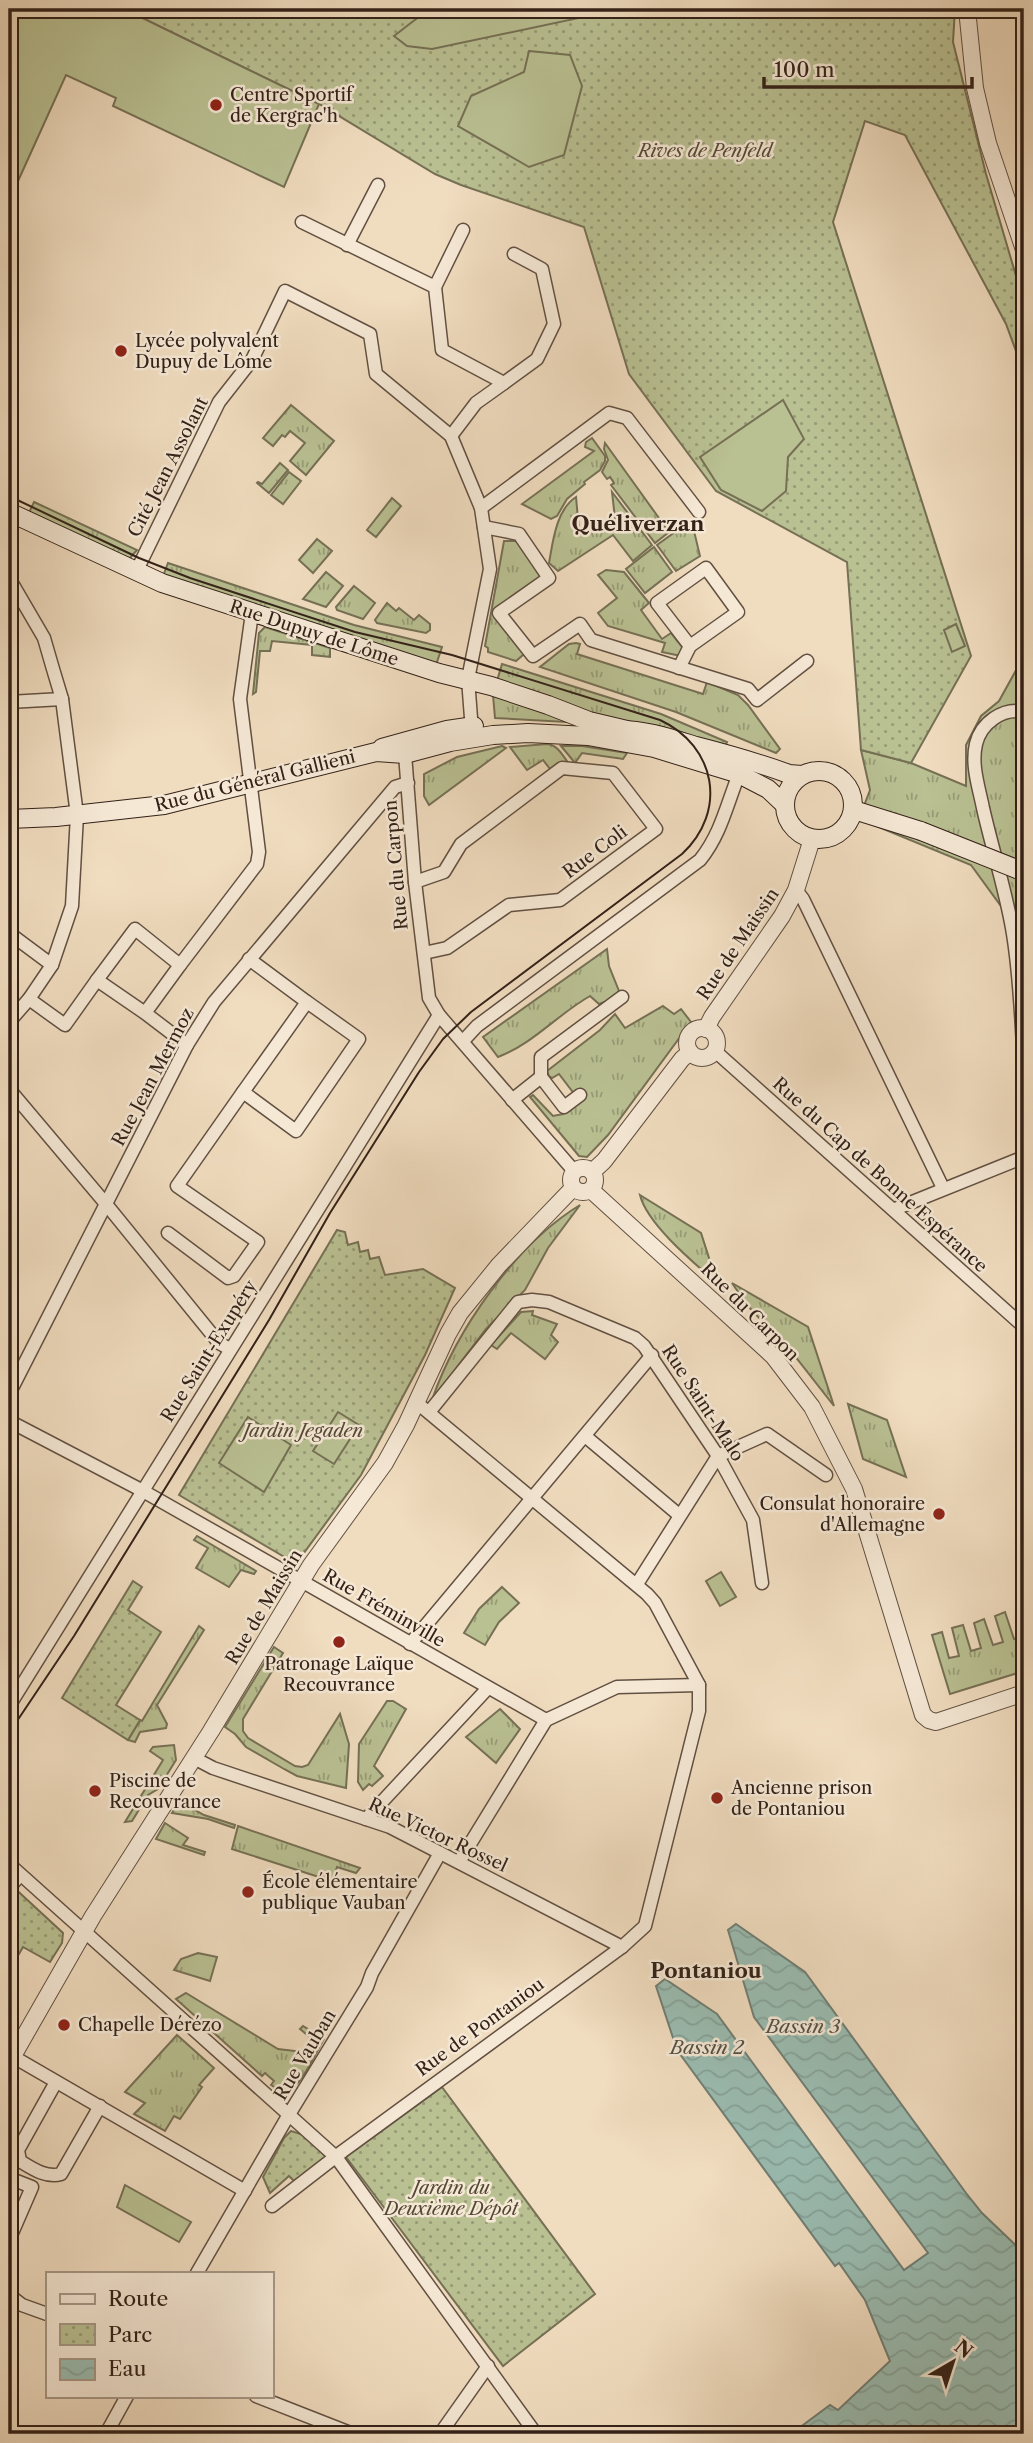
<svg xmlns="http://www.w3.org/2000/svg" width="1033" height="2443" viewBox="0 0 1033 2443" font-family="'Libre Caslon Text',serif">
	<style>
		.grass { fill: url(#grass-tufts); stroke: #767055; stroke-width: 2 }
		.park { fill: url(#park-dots); stroke: #767055; stroke-width: 2 }
		.garden { fill: #b9c092; stroke: #767055; stroke-width: 2 }
		.water { fill: url(#water-waves); stroke: #717e74; stroke-width: 2 }
		.lines { fill: none; stroke-linecap: round; stroke-linejoin: round }
		.minor-casing { stroke: #625042; stroke-width: 15 }
		.tertiary-casing { stroke: #625042; stroke-width: 18 }
		.secondary-casing { stroke: #332118; stroke-width: 20 }
		.minor { stroke: #f5e8d5; stroke-width: 12 }
		.tertiary { stroke: #f5e8d5; stroke-width: 16 }
		.secondary { stroke: #f5e8d5; stroke-width: 18 }
		.tram { stroke: #332118; stroke-width: 2 }
		.secondary-bridge-casing { stroke: #332118; stroke-width: 20; stroke-linecap: butt }
		.secondary-bridge { stroke: #f5e8d5; stroke-width: 18 }
		.poi-dot { fill: #8f2418; stroke: #f5e8d5; stroke-width: 2.5 }
		.labels { text-anchor: middle; stroke-width: 5; stroke-linejoin: round; paint-order: stroke }
		.poi-label { font-size: 18px; fill: #332118; stroke: #f5e8d5; text-anchor: start }
		.park-label { font-size: 18px; font-style: italic; fill: #544936; stroke: #f5e8d5 }
		.street-label { font-size: 18px; fill: #332118; stroke: #f5e8d5 }
		.water-label { font-size: 19px; font-style: italic; fill: #525046; stroke: #f5e8d5 }
		.quarter-label { font-size: 21px; font-weight: bold; fill: #332118; stroke: #f5e8d5 }
	</style>
	<defs>
		<pattern id="grass-tufts" width="24" height="20" patternUnits="userSpaceOnUse" patternTransform="scale(1.75)"><rect width="24" height="20" fill="#b9c092"/><path d="M3 7l-1-3M5 7V3M7 7l1-3M15 17l-1-3M17 17v-4M19 17l1-3" fill="none" stroke="#979c76"/></pattern>
		<pattern id="park-dots" width="8" height="8" patternUnits="userSpaceOnUse" patternTransform="scale(1.75)"><rect width="8" height="8" fill="#b9c092"/><path d="M2 2h.1M6 6h.1" fill="none" stroke="#979c76" stroke-width="1.8" stroke-linecap="round"/></pattern>
		<pattern id="water-waves" width="16" height="10" patternUnits="userSpaceOnUse" patternTransform="scale(1.75)"><rect width="16" height="10" fill="#9abcb1"/><path d="M0 5q4-4 8 0t8 0" fill="none" stroke="#85a198"/></pattern>
	</defs>
	<rect width="100%" height="100%" fill="#f0dcbf"/>
	<filter id="stains"><feTurbulence type="fractalNoise" baseFrequency=".00286" numOctaves="4"/><feColorMatrix values="0 0 0 0 .2 0 0 0 0 .09 0 0 0 0 .02 0 0 0 .5 -.17"/></filter>
	<radialGradient id="worn" r=".72"><stop offset=".6" stop-color="#630" stop-opacity="0"/><stop offset="1" stop-color="#630" stop-opacity=".3"/></radialGradient>
	<!-- grass -->
	<g class="grass">
		<path d="M291,405L334,441L306,475L290,461L305,443L290,431L285,437L282,435L273,446L263,438Z"/>
		<path d="M592,438L605,456V461L600,470L584,482L585,484L567,499L557,516L551,519L522,504L594,451L585,447L586,442Z"/>
		<path d="M605,443L669,532L655,543L611,485L614,483L610,477L607,479L602,472L608,460L604,449Z"/>
		<path d="M280,463L288,470L269,493L257,483L258,482L262,484Z"/>
		<path d="M289,472L301,481L283,504L271,495Z"/>
		<path d="M612,492L652,545L633,561L613,535L558,571L549,563C553,541 556,510 576,497L579,530L616,527Z"/>
		<path d="M392,498L401,506L376,537L367,530Z"/>
		<path d="M34,502L137,550L129,559L27,517Z"/>
		<path d="M689,522L694,531L700,556L676,571L657,545Z"/>
		<path d="M317,539L332,551L313,573L299,560Z"/>
		<path d="M504,541H518L541,578L493,612L524,654L516,661L488,652V648L485,646Z"/>
		<path d="M654,547L672,572L645,593L626,569Z"/>
		<path d="M168,563L354,625L442,647L435,668L162,579Z"/>
		<path d="M606,570L624,572L649,603L641,610L662,639L671,633L682,647L681,656L662,652L665,643L608,626L598,613L617,598L598,575Z"/>
		<path d="M326,572L343,586L326,607L303,599Z"/>
		<path d="M354,586L375,603L363,619L337,610L336,607Z"/>
		<path d="M387,603L396,611L399,608L414,620L419,615L430,624V630L426,633L377,623L375,620Z"/>
		<path d="M265,627L330,648V657L312,655V645L272,641L270,651H260L256,692L253,694L259,633Z"/>
		<path d="M1024,630V959L1022,935L971,865L859,819L870,790L861,750L911,763L966,786V745L981,716L999,701L1020,663L1018,646Z"/>
		<path d="M576,643L580,644L577,654L703,694L707,682L738,695L748,705L780,749L776,753L676,712L540,667L569,644Z"/>
		<path d="M502,664L661,714L727,742L724,749L604,720L497,681Z"/>
		<path d="M493,695L566,717V722L495,718Z"/>
		<path d="M547,744C558,745 563,756 569,764H557L550,769L543,760L527,770L510,747Z"/>
		<path d="M502,746L506,748L429,805L424,796V774L457,757Z"/>
		<path d="M561,746H582L627,753L623,759L582,753L575,763Z"/>
		<path d="M607,949L609,966L619,991L613,999L599,1004L590,996C558,1014 533,1044 498,1057L483,1037Z"/>
		<path d="M663,1006L674,1014L681,1009L691,1022L608,1135L587,1157L579,1156L530,1097L533,1095L553,1116L563,1114L578,1102L575,1095L559,1074L552,1078L549,1076L547,1071L600,1030L615,1014L625,1028Z"/>
		<path d="M640,1195L701,1233L717,1283C694,1263 647,1224 640,1195Z"/>
		<path d="M580,1205L548,1248L525,1290L486,1329L432,1400C456,1330 516,1244 580,1205Z"/>
		<path d="M732,1283L808,1327L834,1406L794,1355L747,1305Z"/>
		<path d="M533,1311L532,1315L557,1324L551,1335L558,1342L545,1359L511,1333L497,1349L491,1345L521,1312Z"/>
		<path d="M848,1404L887,1420L906,1477L863,1459Z"/>
		<path d="M197,1536L256,1571L254,1574L241,1570L229,1587L196,1568L208,1548L194,1540Z"/>
		<path d="M502,1587L519,1603L499,1622L485,1645L464,1633L479,1609Z"/>
		<path d="M1005,1612L1014,1639L1024,1636V1671L950,1694L932,1635L942,1632L949,1658L959,1656L952,1628L963,1625L971,1651L981,1648L974,1623L984,1619L993,1645L1003,1642L995,1616Z"/>
		<path d="M199,1626L204,1630L157,1705L167,1724L166,1728L140,1732L135,1742L128,1740L140,1720L142,1721Z"/>
		<path d="M274,1647L283,1653L243,1719V1731L248,1738L295,1766L302,1767L308,1765L340,1714L349,1744L346,1788L297,1776L284,1769L246,1747L235,1734L225,1727Z"/>
		<path d="M387,1701H393L406,1709L374,1766L383,1776L372,1786L369,1784L363,1790L358,1782L359,1744Z"/>
		<path d="M500,1709L520,1729L496,1763L466,1737Z"/>
		<path d="M174,1745L176,1760L158,1789L148,1795L132,1821L125,1822L163,1760L150,1751L153,1747Z"/>
		<path d="M179,1801L204,1815L235,1825L234,1828L208,1819L172,1813Z"/>
		<path d="M165,1823L188,1838L183,1845L205,1852L204,1855L156,1839Z"/>
		<path d="M238,1826L360,1868L356,1873L337,1867L332,1882L331,1878L323,1875L322,1878L232,1849Z"/>
		<path d="M198,1953L217,1957L210,1981L174,1970L181,1959Z"/>
		<path d="M186,1993L278,2049L303,2052L312,2039L300,2029L303,2026L324,2039C317,2050 300,2089 287,2091C281,2092 276,2088 271,2085L274,2081L265,2073L262,2076L176,1999Z"/>
		<path d="M177,2035L214,2068L199,2085L202,2087L180,2119L174,2116L165,2131L134,2114L145,2103L125,2092Z"/>
	</g>
	<!-- park -->
	<g class="park">
		<path d="M124,9H955L953,42L986,174L1024,303V373L1006,324L905,135L865,121L833,222L971,656L911,763L861,750L847,562L716,491L629,374L584,227L461,185L435,174L319,104Z"/>
		<path d="M337,1230L345,1232L348,1245L358,1242L360,1252L368,1250L370,1259L379,1257L385,1275L423,1269L455,1288L425,1355L361,1475L298,1561L293,1562L179,1495Z"/>
		<path d="M133,1581L142,1587L128,1610L161,1632L116,1705L140,1720L128,1740L62,1698Z"/>
		<path d="M9,1883L63,1933L62,1943L50,1962L23,1947L9,1971Z"/>
		<path d="M442,2087L595,2294L503,2366L346,2157Z"/>
		<path d="M291,2131L307,2136L326,2157L295,2182L289,2176L270,2193L263,2177L284,2138Z"/>
	</g>
	<!-- garden -->
	<g class="garden">
		<path d="M9,9H124L319,104L284,187L113,106L116,98L66,75L9,201Z"/>
		<path d="M429,9H595L593,15L432,49L407,46L394,36Z"/>
		<path d="M529,51L570,55L582,86L564,155L529,167L458,126L471,96L524,72Z"/>
		<path d="M783,400L804,439L788,457L786,491L762,511L721,490L700,457Z"/>
		<path d="M956,624L965,646L952,652L944,630Z"/>
		<path d="M338,1412L359,1425L334,1464L313,1451Z"/>
		<path d="M248,1417L291,1445L264,1492L219,1463Z"/>
		<path d="M721,1572L736,1597L720,1606L706,1581Z"/>
		<path d="M125,2185L191,2222L179,2242L117,2207Z"/>
	</g>
	<!-- water -->
	<path class="water" d="M736,1924L805,1972L966,2193L982,2213L1024,2253V2434H791L830,2405L838,2410L890,2361L865,2300L839,2263L835,2266L677,2050L656,1986L665,1979L717,2014L904,2270L928,2253L754,2017L728,1930Z"/>
	<g class="lines">
		<defs>
			<g id="minor">
				<path d="M302,222L435,287L442,350L504,383L537,359L554,324L542,269L514,254"/>
				<path d="M347,245L378,185"/>
				<path d="M435,287L463,230"/>
				<path d="M451,436L476,403L504,383"/>
				<path d="M481,508L609,413L627,418L699,512"/>
				<path d="M484,527L519,534L549,578L499,613L533,656L580,624L591,640L748,689L757,700L807,661"/>
				<path d="M136,572L219,402L252,360L285,291L370,334L376,374L451,436L481,508L490,569L468,679L472,731"/>
				<path d="M9,578L44,638L53,669L62,699L77,815L72,906L52,965L29,999L9,1022"/>
				<path d="M679,668L690,646L738,612L706,568L657,603L690,646"/>
				<path d="M9,702L62,699"/>
				<path d="M1024,712C1003,707 981,723 976,744C971,765 979,788 983,808C992,848 1005,888 1012,928C1020,972 1021,1018 1024,1062"/>
				<path d="M405,754L415,882L429,998L439,1015L574,1171"/>
				<path d="M415,882L444,872L461,844L562,768L613,773L656,829L560,900L509,905L447,948L424,953"/>
				<path d="M796,890L803,899L943,1188"/>
				<path d="M9,933L52,965"/>
				<path d="M249,959L307,1002"/>
				<path d="M180,965L257,864L259,852L240,699L252,613"/>
				<path d="M29,999L65,1025L97,980"/>
				<path d="M307,1002L359,1039L296,1131L243,1092Z"/>
				<path d="M145,1013L97,980L135,929L180,965L145,1013L187,1045"/>
				<path d="M463,1041L477,1026L700,860C721,834 727,804 739,774"/>
				<path d="M715,1051L1022,1325L1024,1320"/>
				<path d="M9,1089L106,1204L219,1343L230,1349"/>
				<path d="M580,1095L564,1107L541,1077V1057L622,997"/>
				<path d="M512,1100L541,1077"/>
				<path d="M895,1209L1024,1157"/>
				<path d="M168,1233L228,1278L234,1276L258,1242L177,1186L243,1092"/>
				<path d="M9,1394L187,1045L214,1002L395,787L408,783"/>
				<path d="M430,1411L518,1302L532,1300L549,1302L635,1338L644,1346L718,1456L753,1520L762,1583"/>
				<path d="M9,1421L143,1491L546,1720"/>
				<path d="M585,1436L679,1515"/>
				<path d="M637,1584L718,1456L767,1434L826,1475"/>
				<path d="M410,1644L652,1355"/>
				<path d="M9,1706L439,1015"/>
				<path d="M194,1758L213,1768L390,1827L622,1947"/>
				<path d="M366,1819L488,1688"/>
				<path d="M459,1862L546,1720L617,1687L699,1685"/>
				<path d="M9,1864L336,2157L536,2434"/>
				<path d="M9,1888L20,1875"/>
				<path d="M12,2056L245,2191"/>
				<path d="M56,2082L18,2150L20,2161C33,2169 46,2178 61,2174L100,2106"/>
				<path d="M9,2178L32,2187L9,2240"/>
				<path d="M272,2206L343,2151L622,1947L645,1926L699,1711V1685L655,1603L647,1594L416,1402"/>
				<path d="M197,2273L288,2116L367,1987L372,1973L440,1853"/>
				<path d="M9,2295L22,2305L47,2314"/>
				<path d="M256,2396L353,2434"/>
				<path d="M106,2434L127,2396"/>
				<path d="M440,2434L488,2366"/>
			</g>
			<g id="tertiary">
				<path d="M967,9L975,88L988,143L1024,250"/>
				<circle cx="702" cy="1043" r="15"/>
				<path d="M706,1029L712,1017L782,916L796,890L812,839"/>
				<circle cx="583" cy="1180" r="12"/>
				<path d="M592,1172L604,1161L682,1059L690,1052"/>
				<path d="M591,1190L773,1356L812,1407L854,1489L923,1715L929,1720L936,1722L1024,1693"/>
				<path d="M9,2063L93,1916L211,1731L311,1565L385,1463L406,1425L448,1334L460,1313L499,1265L573,1188"/>
			</g>
			<g id="secondary">
				<path d="M9,512L162,583L439,673L491,686L548,705L589,721L627,730"/>
				<path d="M616,730C643,729 670,738 696,746C727,754 759,763 789,774L802,775"/>
				<path d="M382,748L447,730L474,726"/>
				<circle cx="819" cy="805" r="34"/>
				<path d="M854,810L921,831"/>
				<path d="M9,819L56,817L164,805L376,752L405,754L450,742L493,735L528,733L588,736L654,748L739,774L768,789L785,805"/>
				<path d="M9,2434H10"/>
			</g>
		</defs>
		<!-- minor casing -->
		<use href="#minor" class="minor-casing"/>
		<!-- tertiary casing -->
		<use href="#tertiary" class="tertiary-casing"/>
		<!-- secondary casing -->
		<use href="#secondary" class="secondary-casing"/>
		<!-- minor -->
		<use href="#minor" class="minor"/>
		<!-- tertiary -->
		<use href="#tertiary" class="tertiary"/>
		<!-- secondary -->
		<use href="#secondary" class="secondary"/>
		<!-- tram -->
		<path class="tram" d="M9,496L139,558L190,578L355,632L452,655L660,720C716,746 728,811 682,854L471,1012L443,1039L419,1072L330,1213L269,1320L74,1636L9,1733"/>
		<defs>
			<path id="secondary-bridge" d="M921,831L1024,872"/>
		</defs>
		<!-- secondary-bridge casing -->
		<use href="#secondary-bridge" class="secondary-bridge-casing"/>
		<!-- secondary-bridge -->
		<use href="#secondary-bridge" class="secondary-bridge"/>
	</g>
	<!-- markers -->
	<g class="poi-dot">
		<circle cx="216" cy="105" r="7"/>
		<circle cx="121" cy="351" r="7"/>
		<circle cx="939" cy="1514" r="7"/>
		<circle cx="339" cy="1642" r="7"/>
		<circle cx="95" cy="1791" r="7"/>
		<circle cx="717" cy="1798" r="7"/>
		<circle cx="248" cy="1892" r="7"/>
		<circle cx="64" cy="2025" r="7"/>
	</g>
	<g class="labels">
		<!-- poi labels -->
		<g class="poi-label">
			<text x="230" y="101">Centre Sportif<tspan x="230" dy="21">de Kergrac'h</tspan></text>
			<text x="135" y="347">Lycée polyvalent<tspan x="135" dy="21">Dupuy de Lôme</tspan></text>
			<text x="925" y="1510" text-anchor="end">Consulat honoraire<tspan x="925" dy="21">d'Allemagne</tspan></text>
			<text x="339" y="1670" text-anchor="middle">Patronage Laïque<tspan x="339" dy="21">Recouvrance</tspan></text>
			<text x="109" y="1787">Piscine de<tspan x="109" dy="21">Recouvrance</tspan></text>
			<text x="731" y="1794">Ancienne prison<tspan x="731" dy="21">de Pontaniou</tspan></text>
			<text x="262" y="1888">École élémentaire<tspan x="262" dy="21">publique Vauban</tspan></text>
			<text x="78" y="2031">Chapelle Dérézo</text>
		</g>
		<!-- park labels -->
		<g class="park-label">
			<text x="705" y="157">Rives de Penfeld</text>
			<text x="303" y="1437">Jardin Jegaden</text>
			<text x="451" y="2194">Jardin du<tspan x="451" dy="21">Deuxième Dépôt</tspan></text>
		</g>
		<!-- street labels -->
		<g class="street-label">
			<text transform="translate(168 467) rotate(-63)" y="6">Cité Jean Assolant</text>
			<text transform="translate(314 633) rotate(18)" y="6">Rue Dupuy de Lôme</text>
			<text transform="translate(255 781) rotate(-14)" y="6">Rue du Général Gallieni</text>
			<text transform="translate(595 852) rotate(-37)" y="6">Rue Coli</text>
			<text transform="translate(396 865) rotate(-95)" y="6">Rue du Carpon</text>
			<text transform="translate(738 944) rotate(-56)" y="6">Rue de Maissin</text>
			<text transform="translate(153 1077) rotate(-62)" y="6">Rue Jean Mermoz</text>
			<text transform="translate(880 1175) rotate(42)" y="6">Rue du Cap de Bonne Espérance</text>
			<text transform="translate(750 1312) rotate(45)" y="6">Rue du Carpon</text>
			<text transform="translate(209 1351) rotate(-58)" y="6">Rue Saint-Exupéry</text>
			<text transform="translate(703 1403) rotate(57)" y="6">Rue Saint-Malo</text>
			<text transform="translate(264 1607) rotate(-59)" y="6">Rue de Maissin</text>
			<text transform="translate(384 1608) rotate(30)" y="6">Rue Fréminville</text>
			<text transform="translate(438 1835) rotate(25)" y="6">Rue Victor Rossel</text>
			<text transform="translate(480 2027) rotate(-36)" y="6">Rue de Pontaniou</text>
			<text transform="translate(305 2055) rotate(-59)" y="6">Rue Vauban</text>
		</g>
		<!-- water labels -->
		<g class="water-label">
			<text x="803" y="2033">Bassin 3</text>
			<text x="707" y="2054">Bassin 2</text>
		</g>
		<!-- quarter labels -->
		<g class="quarter-label">
			<text x="638" y="531">Quéliverzan</text>
			<text x="706" y="1978">Pontaniou</text>
		</g>
	</g>
	<!-- margin -->
	<rect width="1033" height="2443" fill="none" stroke="#f0dcbf" stroke-width="35"/>
	<rect x="10" y="10" width="1012" height="2422" fill="none" stroke="#332118" stroke-width="3.5"/>
	<rect x="18" y="18" width="998" height="2408" fill="none" stroke="#332118" stroke-width="2"/>
	<!-- legend -->
	<rect x="46" y="2272" width="228" height="126" fill="#f5e8d5" stroke="#a79889" stroke-width="2"/>
	<rect x="60" y="2294" width="35" height="10" fill="#f5e8d5" stroke="#a79889" stroke-width="2"/>
	<text x="108" y="2306" font-size="21" fill="#332118">Route</text>
	<rect x="60" y="2324" width="35" height="21" fill="url(#park-dots)" stroke="#a79889" stroke-width="2"/>
	<text x="108" y="2342" font-size="21" fill="#332118">Parc</text>
	<rect x="60" y="2359" width="35" height="21" fill="url(#water-waves)" stroke="#a79889" stroke-width="2"/>
	<text x="108" y="2376" font-size="21" fill="#332118">Eau</text>
	<!-- north arrow -->
	<g transform="translate(953 2362) rotate(39)" stroke="#f5e8d5" stroke-width="5" paint-order="stroke">
	<path d="M0-5L12 26L0 18L-12 26Z" fill="#332118"/>
	<text y="-10" font-size="19" font-weight="bold" text-anchor="middle" fill="#332118">N</text>
	</g>
	<!-- scale -->
	<path d="M764 77v10h208v-10" fill="none" stroke="#332118" stroke-width="3.5"/>
	<text x="774" y="77" font-size="21" fill="#332118" stroke="#f5e8d5" stroke-width="5" paint-order="stroke">100 m</text>
	<rect width="100%" height="100%" filter="url(#stains)"/>
	<rect width="100%" height="100%" fill="url(#worn)"/>
</svg>
